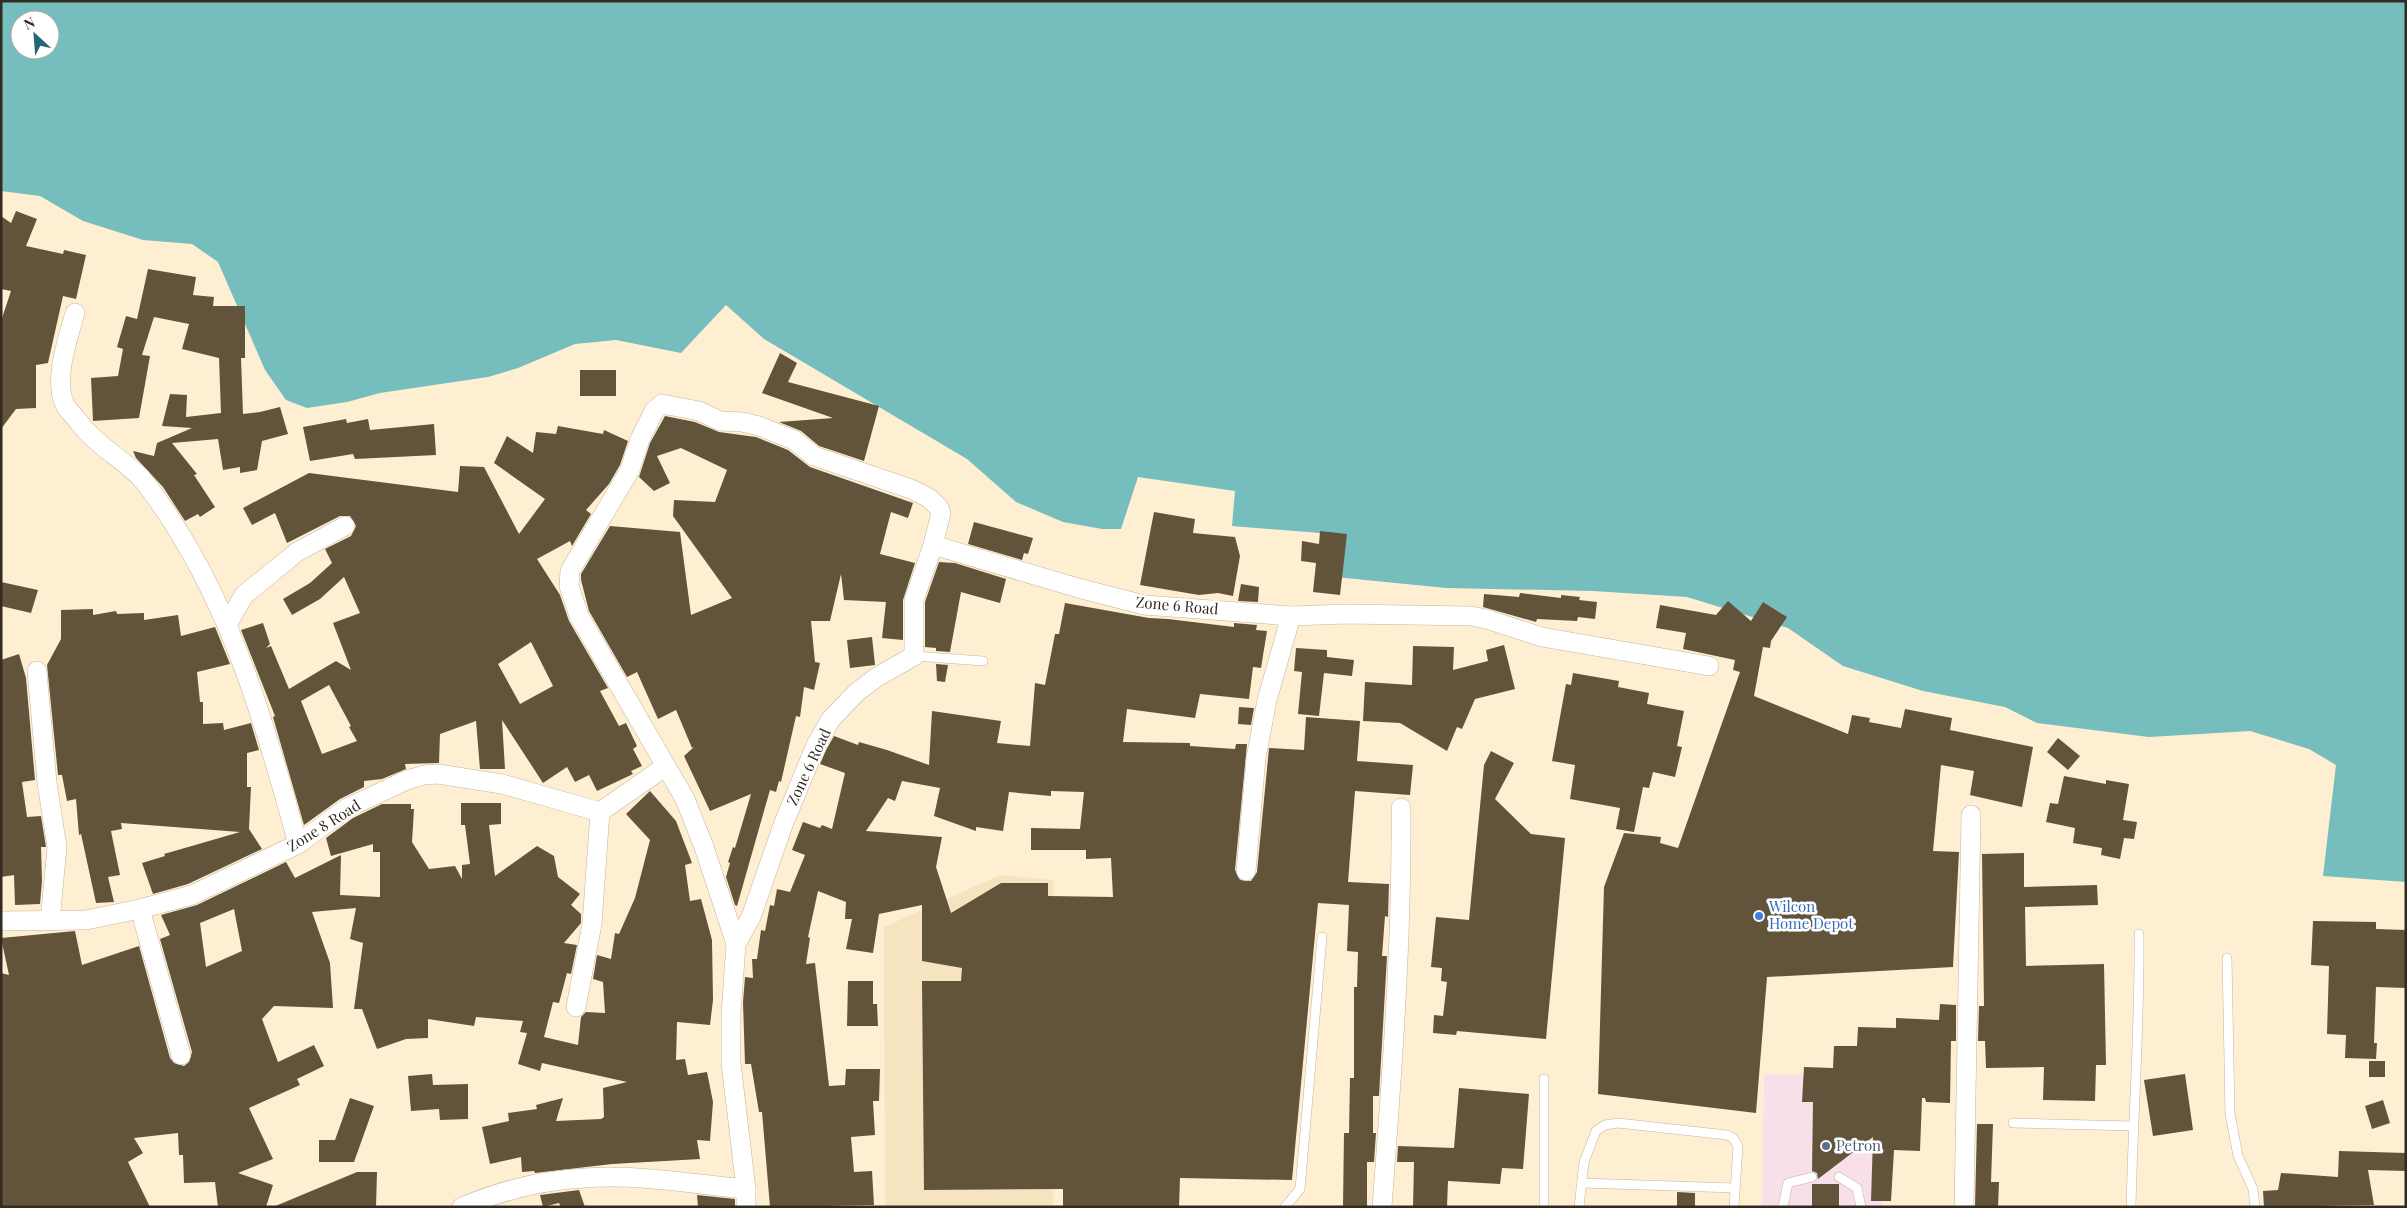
<svg xmlns="http://www.w3.org/2000/svg" width="2407" height="1208" viewBox="0 0 2407 1208" font-family="'Playfair Display',serif">
	<style>
		.commercial { fill: #f8dfea }
		.built { fill: #f6e3bf }
		.water { fill: #76bdbd; fill-rule: evenodd }
		.building { fill: #61543b; fill-rule: evenodd }
		.lines { fill: none; stroke-linecap: round; stroke-linejoin: round }
		.lane-casing { stroke: #c4b59a; stroke-width: 10 }
		.street-casing { stroke: #c4b59a; stroke-width: 20 }
		.lane { stroke: #fff; stroke-width: 9 }
		.street { stroke: #fff; stroke-width: 19 }
		.shop-dot { fill: #3f7fe0; stroke: #fff; stroke-width: 2 }
		.service-dot { fill: #5c6f8a; stroke: #fff; stroke-width: 2 }
		.labels { text-anchor: middle; stroke-width: 5; stroke-linejoin: round; paint-order: stroke }
		.street-label { font-size: 15px; fill: #312b20; stroke: #fff }
		.shop-label { font-size: 15px; fill: #366cbe; stroke: #fff; text-anchor: start }
		.service-label { font-size: 15px; fill: #4e5e75; stroke: #fff; text-anchor: start }
	</style>
	<rect width="100%" height="100%" fill="#ffefd2"/>
	<!-- commercial -->
	<path class="commercial" d="M1764,1074L1885,1076L1883,1207H1762Z"/>
	<!-- built -->
	<path class="built" d="M1000,875L1053,880V1207H885L884,927Z"/>
	<!-- water -->
	<path class="water" d="M1,1H2406V882L2323,876L2336,765L2309,749L2250,731L2149,737L2037,723L2005,707L1923,691L1843,666L1788,628L1687,597L1593,591L1446,588L1325,576L1332,534L1232,526L1235,491L1138,477L1121,529H1102L1063,522L1016,502L967,459L764,339L726,305L681,353L616,340L575,344L518,368L488,377L380,393L347,402L307,408L286,400L265,370L218,262L192,244L143,240L83,221L40,196L1,191ZM20,20H50V50H20Z"/>
	<!-- building -->
	<g class="building">
		<path d="M16,211L37,219L26,246L63,254L64,250L86,255L76,299L63,296L48,363L36,365V408L16,409L1,429V321L11,291L1,289V216L11,223Z"/>
		<path d="M148,269L196,277L193,295L214,297L213,306H245V358H241L243,414L260,412L280,407L288,434L262,441L257,470L240,473V467L223,470L218,439L172,443L197,474L194,475L215,507L200,517L198,514L185,521L163,487L136,458L133,451L154,456L157,443L192,428L162,426L170,394L187,395L186,417L221,413L219,358L182,349L189,324L154,317L142,355L150,356L139,418L93,421L91,378L118,376L123,349L117,347L126,316L137,319Z"/>
		<path d="M780,353L797,363L788,382L879,406L864,461L819,446L801,431L779,422L833,418L762,393Z"/>
		<rect x="580" y="370" width="36" height="26"/>
		<path d="M665,416L695,422L719,432L756,437L788,450L810,467L913,503L908,518L891,512L880,554L915,563L903,600V640L882,638L886,602L844,600L841,574L830,621H811L815,662L820,663L814,690L804,687L800,717L796,716L781,782L779,781L776,792L770,790L737,906L735,905L726,877L730,863L728,862L733,847L735,848L751,794L710,811L684,756L694,747L692,748L676,710L658,719L637,672L627,677L589,611L581,580V574L610,526L680,532L691,615L732,598L673,516L674,500L715,502L727,470L681,448L657,456L670,483L654,491L639,477L650,443Z"/>
		<path d="M346,419L347,423L368,419L370,430L434,424L436,455L355,459L353,454L310,461L303,427Z"/>
		<path d="M558,426L603,434L604,430L628,441L620,465L609,484L586,510L591,514L572,546L570,541L537,559L560,595L569,621L608,688L600,691L619,726L626,723L637,746L633,749L642,766L631,771L633,774L597,791L589,775L575,782L567,767L543,783L502,720L505,769H480L476,721L440,734L439,763L405,764L406,769L382,779L364,781V787L340,799L304,825L273,717L275,716L241,630L263,623L270,644L266,648L271,646L289,689L336,661L351,670L333,623L360,613L344,577L320,599L292,615L283,599L310,583L332,563L325,549L351,536L356,526L350,516H340L287,543L275,513L252,525L243,508L309,473L458,492L460,466L484,467L519,534L545,499L494,463L507,436L533,453L536,432L556,434ZM531,642L553,686L520,704L498,664ZM329,685L351,726L349,727L357,741L322,754L301,701Z"/>
		<path d="M1154,512L1195,519L1193,533L1235,537L1240,556L1233,596L1218,593L1199,595L1140,585Z"/>
		<path d="M974,522L1033,538L1028,554L1024,553L1022,560L968,544Z"/>
		<path d="M1320,531L1347,534L1340,595L1313,592L1316,563L1301,561L1302,541L1319,544Z"/>
		<path d="M939,562L955,563L1006,579L1000,603L961,592L950,652L936,651V648L925,647V602Z"/>
		<path d="M1,582L38,590L31,613L1,606Z"/>
		<path d="M1241,584L1259,587L1258,602L1238,601Z"/>
		<path d="M1520,593L1561,598V595L1580,597L1579,600L1597,602L1595,619L1578,617L1577,621L1537,619L1536,622L1483,607L1484,594L1519,597Z"/>
		<path d="M1728,601L1751,621L1763,602L1787,617L1771,641L1770,648L1763,647L1754,696L1848,734L1852,715L1870,718L1869,722L1901,728L1905,709L1952,718L1950,730L2033,747L2022,807L1970,795L1974,771L1941,765L1933,851L1959,852L1953,967L1767,977L1756,1113L1598,1094L1604,887L1624,833L1661,837L1660,843L1678,848L1740,672L1733,670L1735,660L1683,649L1686,633L1656,628L1660,605L1716,615Z"/>
		<path d="M1065,603L1149,618L1168,619L1234,627V623L1257,625L1256,630L1267,631L1261,668L1253,667L1249,699L1200,694L1195,718L1127,709L1123,742L1190,743V746L1235,749L1236,744H1247L1235,870L1240,880L1251,881L1257,872L1269,748L1304,750L1306,717L1360,721L1357,761L1413,765L1410,795L1355,791L1348,882L1389,884L1388,917L1385,916L1382,956H1387L1379,1096H1373V1133H1376L1374,1162H1367V1207H1343L1344,1133H1349L1350,1078H1354V987H1357L1358,952L1347,951L1349,905L1318,903L1292,1180L1180,1178L1179,1207H1063V1189L924,1190L922,981H961L962,968L922,961V905L879,914L873,953L846,949L852,919H845L846,902L818,891L808,937L810,938L806,964L815,963L829,1086L845,1085L846,1069H880L879,1101H873L875,1135L851,1137L854,1172L872,1171L874,1205L770,1207L762,1112H759L751,1064H745L743,1002L745,977L753,978L752,959H757L761,930L765,931L770,905L774,906L777,889L790,892L805,855L792,850L803,822L820,828L822,825L832,829L845,773L820,764L826,750L834,736L858,745L859,742L887,750L929,765L932,711L1001,721L997,743L1030,746L1035,683L1045,685L1055,634H1059ZM902,781L940,788L934,816L976,831V827L1003,831L1009,792L1051,796V791L1084,792L1080,829L1031,828V850H1086V859L1111,858L1113,897L1048,896V883H1001L951,913L936,867L942,837L866,831L888,798L895,801Z"/>
		<path d="M93,609V615L116,611L117,614L144,613V620L178,615L181,636L215,627L230,664L197,672L200,702H203V724L223,723L224,730L251,723L259,750L247,753V787H251L249,829L262,849L188,884L153,894L142,863L165,856L164,854L240,832L121,823L122,829L111,831L120,875L108,877L114,902L96,903L81,834L79,835L76,799L67,801L62,775H58L47,665L61,639V610Z"/>
		<path d="M872,637L875,665L850,668L847,640Z"/>
		<path d="M1504,645L1515,689L1475,699L1462,729L1457,727L1447,751L1400,723L1363,721L1365,682L1412,685L1413,646L1454,647L1453,670L1488,661L1486,650Z"/>
		<path d="M1296,648L1327,650V657L1354,660L1352,676L1324,673L1319,716L1298,714L1302,672L1294,671Z"/>
		<path d="M19,654L26,678L35,780L22,782L27,817L41,816L46,847H41L42,881L40,904L15,905L14,875L1,877V660Z"/>
		<path d="M936,664L948,665L945,682L937,681Z"/>
		<path d="M1573,673L1619,681L1618,687L1649,693L1647,704L1684,711L1677,746L1682,747L1675,777L1653,772L1649,788L1643,787L1634,832L1616,829L1620,808L1570,799L1575,765L1552,761L1566,684L1571,685Z"/>
		<path d="M1239,707L1254,708L1251,725L1238,724Z"/>
		<path d="M2058,738L2080,756L2068,770L2047,752Z"/>
		<path d="M1491,751L1514,763L1495,799L1531,834L1565,838L1546,1039L1457,1031L1456,1035L1433,1033L1434,1015L1443,1016L1447,982L1441,981L1442,968L1431,967L1436,917L1469,920L1484,765Z"/>
		<path d="M2064,776L2106,784V780L2129,784L2123,820L2137,822L2134,839L2124,838L2120,859L2101,855L2102,848L2073,843L2075,828L2046,822L2050,803L2058,804Z"/>
		<path d="M650,791L676,821L692,863L685,865L690,901L701,899L712,940L713,1000L710,1025L677,1022L676,1060L685,1059L688,1075L707,1072L713,1102L710,1141L697,1140L700,1159L612,1164L535,1173L534,1171L522,1172L521,1157L490,1164L482,1127L509,1121L508,1113L537,1109L536,1105L563,1098L556,1121L601,1119L604,1117L603,1088L627,1082L542,1063L540,1071L518,1064L527,1033L520,1032L523,1021L476,1017L474,1026L428,1019V1038L406,1039L377,1049L362,1009H354L363,943L350,939L356,908L312,912L330,963L333,1008L274,1006L262,1019L278,1062L314,1045L324,1066L297,1079L300,1085L249,1108L273,1159L238,1173L273,1185L266,1207H218L215,1182L184,1183L183,1155H179L178,1133L134,1138L143,1153L128,1162L150,1207H1V973L9,975L1,938L75,931L82,965L139,946L170,1058L174,1063L184,1066L189,1062L192,1052L160,939L170,935L161,915L197,905L286,862L295,878L341,855L340,895L380,897V852H373V844L331,856L326,838L353,818L382,804H411V809H414L412,842L429,869L455,866L462,879V865L470,864L465,825H461V803H501V824L489,825L495,876L537,846L554,856L558,877L580,894L571,905L581,914V923L564,943L577,945L571,974L567,973L559,1003L553,1002L544,1037L578,1045L581,1017L586,1012L605,1013L603,982L593,979L597,955L611,959L615,933L619,934L635,898L650,840L626,814ZM234,909L242,951L206,967L200,923Z"/>
		<path d="M2024,853V887L2097,885L2098,905L2025,907L2026,966L2104,964L2106,1065H2096L2095,1101L2043,1100L2044,1067L1986,1068L1985,1041H1978L1979,1006H1984L1982,854Z"/>
		<path d="M2313,921L2376,922V929L2406,930V988L2376,987L2374,1043H2377L2376,1059L2345,1058L2346,1035L2327,1034L2329,966L2311,965Z"/>
		<path d="M848,981H873V1004H877L878,1026H847Z"/>
		<path d="M1940,1004L1956,1005V1041H1951L1950,1103L1926,1102L1925,1098H1922L1920,1151L1894,1150L1891,1201H1871L1873,1137L1818,1179L1817,1173L1812,1171L1813,1102H1802L1804,1067L1833,1068L1834,1046H1857L1858,1027L1896,1028V1018L1939,1020Z"/>
		<rect x="2369" y="1061" width="16" height="16"/>
		<path d="M432,1074L433,1085L468,1084V1119L440,1120L439,1109L411,1111L408,1076Z"/>
		<path d="M2185,1074L2193,1130L2153,1136L2144,1080Z"/>
		<path d="M1459,1088L1529,1094L1523,1169L1502,1168L1500,1184L1448,1181L1447,1207H1413L1414,1162H1397L1398,1146L1454,1148Z"/>
		<path d="M350,1098L374,1106L354,1162H319V1140H335Z"/>
		<path d="M2383,1100L2390,1123L2372,1129L2365,1106Z"/>
		<path d="M1977,1124H1993L1991,1182H1999L1998,1207H1975Z"/>
		<path d="M2339,1151L2406,1153V1171L2368,1170L2374,1205L2264,1207L2263,1191L2278,1190L2281,1173L2338,1177Z"/>
		<path d="M357,1172H377L376,1207H273Z"/>
		<rect x="1812" y="1184" width="27" height="23"/>
		<path d="M579,1190L585,1207H561L559,1203L543,1207L540,1195Z"/>
		<path d="M1677,1192L1695,1193V1207H1677Z"/>
		<path d="M697,1195L735,1199V1207H698Z"/>
	</g>
	<g class="lines">
		<defs>
			<g id="lane">
				<path d="M914,656L983,661"/>
				<path d="M2227,958L2230,1114L2238,1156L2253,1189L2255,1207"/>
				<path d="M2013,1123L2133,1126"/>
				<path d="M1839,1177L1857,1188L1861,1207"/>
				<path d="M1582,1183L1735,1188"/>
				<path d="M1285,1207L1300,1189L1322,937"/>
				<path d="M1544,1207V1079"/>
				<path d="M1579,1207L1584,1162L1596,1131L1605,1125L1618,1123L1727,1135L1733,1138L1738,1146L1734,1207"/>
				<path d="M1783,1207L1788,1183L1812,1177"/>
				<path d="M2131,1207C2133,1116 2140,1025 2139,934"/>
			</g>
			<g id="street">
				<path d="M75,313C68,339 53,379 65,405C68,410 74,416 77,420C96,445 117,455 139,476C150,487 161,505 170,518C235,617 267,731 298,844"/>
				<path d="M228,623L244,595L270,574L297,552L345,526"/>
				<path d="M37,671L47,783L57,847L50,921"/>
				<path d="M1246,871L1256,758L1267,700L1291,616"/>
				<path d="M140,909L181,1055"/>
				<path d="M1,921L86,920L140,909L192,895L298,844L347,808L407,780L424,775L438,774L502,784L600,812L666,766"/>
				<path d="M736,944L704,847L685,799L579,616L569,586L570,571L630,470L640,439L654,411L662,404L699,411L720,421L742,422L759,426L794,440L814,456L911,489L929,498L939,508L941,513L933,545"/>
				<path d="M576,1007L592,924L600,812"/>
				<path d="M462,1207C500,1191 544,1180 585,1178C638,1174 693,1184 746,1189"/>
				<path d="M746,1207V1189L731,1063V1014L736,944L751,917L783,825L816,745L831,719L857,692L877,677L914,656V600L933,545L1078,588L1144,605L1291,616L1347,614L1471,616L1486,619L1542,637L1709,666"/>
				<path d="M1382,1207C1392,1074 1402,942 1401,808"/>
				<path d="M1964,1207L1971,815"/>
			</g>
		</defs>
		<!-- lane casing -->
		<use href="#lane" class="lane-casing"/>
		<!-- street casing -->
		<use href="#street" class="street-casing"/>
		<!-- lane -->
		<use href="#lane" class="lane"/>
		<!-- street -->
		<use href="#street" class="street"/>
	</g>
	<!-- markers -->
	<circle class="shop-dot" cx="1759" cy="916" r="5"/>
	<circle class="service-dot" cx="1826" cy="1146" r="5"/>
	<g class="labels">
		<!-- street labels -->
		<g class="street-label">
			<text transform="translate(1177 606) rotate(5)" y="5">Zone 6 Road</text>
			<text transform="translate(809 767) rotate(-65)" y="5">Zone 6 Road</text>
			<text transform="translate(324 826) rotate(-32)" y="5">Zone 8 Road</text>
		</g>
		<!-- shop labels -->
		<g class="shop-label">
			<text x="1769" y="912">Wilcon<tspan x="1769" dy="17">Home Depot</tspan></text>
		</g>
		<!-- service labels -->
		<g class="service-label">
			<text x="1836" y="1151">Petron</text>
		</g>
	</g>
	<!-- border -->
	<rect width="2407" height="1208" fill="none" stroke="#312b20" stroke-width="5"/>
	<!-- north arrow -->
	<g transform="translate(35 35) rotate(334)"><circle r="24" fill="#ffffff" stroke="#adaaa6"/>
	<path d="M0-4L9 19L0 12L-9 19Z" fill="#246679"/>
	<text y="-8" font-size="14" font-weight="bold" text-anchor="middle" fill="#312b20">N</text>
	</g>
</svg>
